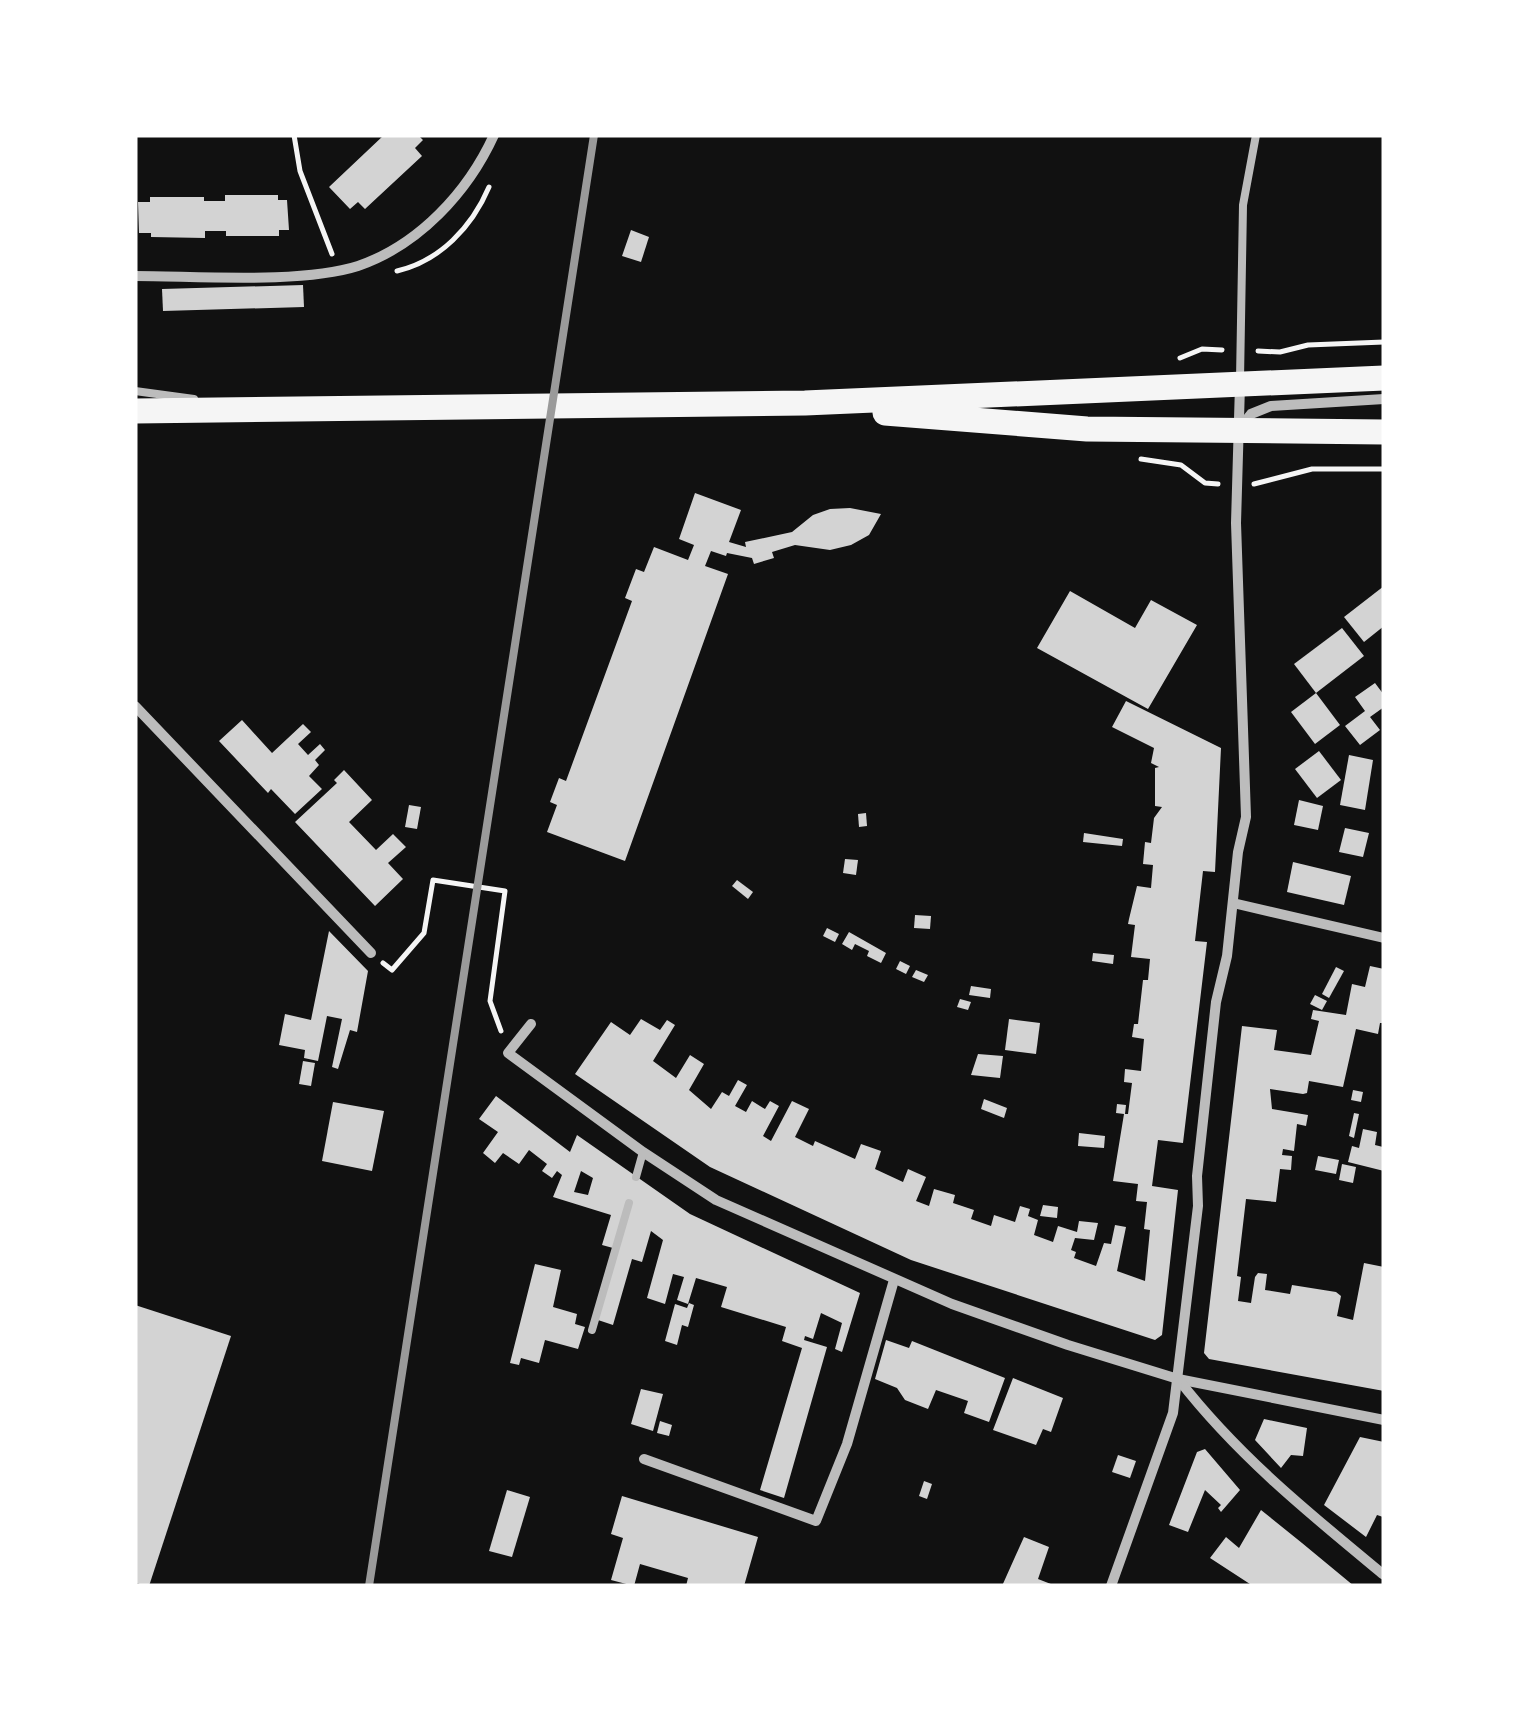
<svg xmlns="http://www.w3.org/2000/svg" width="1519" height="1721" viewBox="0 0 1519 1721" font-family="'Fira Sans',sans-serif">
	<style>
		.building { fill: #d3d3d3; fill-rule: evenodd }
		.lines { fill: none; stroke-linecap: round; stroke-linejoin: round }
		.path { stroke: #f5f5f5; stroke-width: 5 }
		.service { stroke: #bcbcbc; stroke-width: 8 }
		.minor { stroke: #bcbcbc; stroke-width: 10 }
		.primary { stroke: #f5f5f5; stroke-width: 25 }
		.rail { stroke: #9a9a9a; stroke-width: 8 }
	</style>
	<rect width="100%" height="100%" fill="#111"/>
	<!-- building -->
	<g class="building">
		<path d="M384,135H418L423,140L415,148L422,156L365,209L358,202L350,209L329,187Z"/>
		<path d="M225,195H278V200H287L289,230H279V236H226V231H205V238L151,237V233H139L138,202H150V197H204V201H225Z"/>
		<path d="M631,230L649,237L641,262L622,256Z"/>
		<path d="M303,285L304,307L163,311L162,289Z"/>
		<path d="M695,493L741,510L729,542L746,547L745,542L792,532L813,515L830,509L850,508L881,514L869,535L851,545L830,550L795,545L772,552L774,558L754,564L752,558L727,553L726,556L711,551L705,566L728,574L625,861L547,832L557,805L550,802L559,778L566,781L632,601L625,598L636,569L644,572L654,547L688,560L694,545L679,539Z"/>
		<path d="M1384,586V626L1364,642L1344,617Z"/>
		<path d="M1070,591L1135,628L1151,600L1197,625L1148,709L1037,648Z"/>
		<path d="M1342,628L1364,656L1316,693L1294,664Z"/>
		<path d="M1375,683L1384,695V707L1370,717L1380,730L1360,745L1345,726L1365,711L1355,697Z"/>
		<path d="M1316,693L1340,725L1315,744L1291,712Z"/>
		<path d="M1126,701L1221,748L1215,872L1203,871L1195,941L1207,942L1183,1143L1158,1140L1152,1186L1178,1190L1162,1335L1155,1340L911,1260L710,1167L575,1074L611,1022L630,1035L641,1019L660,1030L667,1020L675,1025L653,1061L676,1078L690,1055L704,1064L689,1090L711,1109L722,1092L729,1096L738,1080L747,1085L735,1106L746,1112L752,1101L765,1109L770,1101L779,1106L763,1136L771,1141L792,1101L809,1109L795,1137L813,1146L815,1141L855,1159L861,1144L881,1151L875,1169L903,1182L908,1169L926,1177L916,1201L929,1206L934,1189L955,1195L953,1203L974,1210L971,1219L991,1226L994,1215L1015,1222L1020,1206L1030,1209L1028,1216L1038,1220L1034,1235L1053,1242L1058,1226L1077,1232L1079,1221L1098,1223L1094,1240L1075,1238L1071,1250L1076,1252L1074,1258L1096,1266L1104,1243L1111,1244L1115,1225L1126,1227L1117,1271L1145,1281L1150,1230L1144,1229L1147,1202L1136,1201L1138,1184L1113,1181L1124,1114L1116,1113L1117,1104L1126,1105L1125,1114H1128L1132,1083L1124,1082L1125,1069L1141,1071L1144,1039L1132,1037L1134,1024H1138L1143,980H1148L1150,959L1131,957L1135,925L1128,924L1129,919L1137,886L1151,888L1153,865L1143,864L1145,842L1151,843L1154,818L1162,807L1155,806V768L1159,767L1151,763L1154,748L1112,727Z"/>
		<path d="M242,720L272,753L303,724L311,732L298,744L308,755L320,744L325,750L315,760L319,765L309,776L322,789L295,814L271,789L268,793L219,741Z"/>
		<path d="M1319,751L1341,780L1317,798L1295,769Z"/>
		<path d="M1349,755L1373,760L1365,810L1340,805Z"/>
		<path d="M344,770L372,800L349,822L376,850L393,834L406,847L388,863L403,879L375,906L295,822L337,783L334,780Z"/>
		<path d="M1299,800L1323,806L1318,830L1294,825Z"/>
		<path d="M409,805L421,807L417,829L405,827Z"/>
		<path d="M866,813L867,826L859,827L858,814Z"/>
		<path d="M1345,828L1369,833L1363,857L1339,852Z"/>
		<path d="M1084,833L1123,839L1122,846L1083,842Z"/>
		<path d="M845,859L858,860L856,875L843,873Z"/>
		<path d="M1293,862L1351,876L1344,905L1287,892Z"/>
		<path d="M737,880L753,892L748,899L732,886Z"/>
		<path d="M915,915L931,916L930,929L914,928Z"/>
		<path d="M827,928L839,934L835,942L823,936Z"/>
		<path d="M329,931L368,971L357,1032L350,1030L338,1069L332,1067L342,1019L327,1016L318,1061L304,1058L305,1050L279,1045L285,1014L311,1020Z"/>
		<path d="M849,932L886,953L881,963L867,956L869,951L855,944L852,950L842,944Z"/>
		<path d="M1093,953L1114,955L1113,964L1092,961Z"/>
		<path d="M900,961L910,966L906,974L896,969Z"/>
		<path d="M1370,966L1384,969V1023H1380L1378,1034L1356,1029L1343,1087L1309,1081L1307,1093L1303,1094L1270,1089L1272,1109L1308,1115L1306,1126L1297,1124L1294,1151L1283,1149L1282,1155L1292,1156L1291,1170L1280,1169L1276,1202L1246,1199L1237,1276L1241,1277L1238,1301L1251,1303L1255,1277L1258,1273L1267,1274L1265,1290L1290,1294L1292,1285L1336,1292L1341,1296L1337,1316L1353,1320L1364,1263L1384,1267V1391L1209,1359L1204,1353L1242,1026L1277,1030L1274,1050L1311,1055L1319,1021L1311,1019L1313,1010L1346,1015L1352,984L1365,987Z"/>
		<path d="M1336,967L1344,971L1329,998L1322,994Z"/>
		<path d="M916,970L928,975L924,982L912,977Z"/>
		<path d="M971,986L991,989L990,998L969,995Z"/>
		<path d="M1315,995L1327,1001L1322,1010L1310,1004Z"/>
		<path d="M960,999L971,1002L968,1010L957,1007Z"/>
		<path d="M1009,1019L1040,1023L1036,1054L1005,1050Z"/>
		<path d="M978,1054L1003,1056L1000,1078L971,1075Z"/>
		<path d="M303,1061L315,1063L311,1086L299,1084Z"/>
		<path d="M1353,1090L1363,1092L1361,1102L1351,1100Z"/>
		<path d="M496,1096L570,1152L577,1135L690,1214L860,1293L842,1352L835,1349L842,1323L821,1313L813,1339L805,1336L804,1340L827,1347L784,1498L760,1490L802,1348L782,1341L786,1327L721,1307L727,1287L696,1278L688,1304L677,1300L684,1277L673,1274L665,1304L647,1298L663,1240L651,1231L642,1262L632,1259L613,1325L598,1320L613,1248L602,1245L611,1215L553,1197L562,1175L557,1171L552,1178L542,1171L547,1164L529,1150L519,1164L503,1153L495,1163L483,1153L498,1132L479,1119ZM581,1171L593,1178L588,1195L574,1192Z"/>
		<path d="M984,1099L1007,1108L1004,1118L981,1109Z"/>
		<path d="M333,1102L384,1111L372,1171L322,1161Z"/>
		<path d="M1354,1113L1359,1114L1354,1138L1349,1136Z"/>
		<path d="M1363,1129L1377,1132L1375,1145L1383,1147L1384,1171L1348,1162L1352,1146L1359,1148Z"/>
		<path d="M1079,1133L1105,1136L1104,1148L1078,1146Z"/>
		<path d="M1318,1156L1339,1160L1336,1174L1315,1170Z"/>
		<path d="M1342,1164L1356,1167L1353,1183L1339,1180Z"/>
		<path d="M1043,1205L1058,1207L1057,1218L1040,1216Z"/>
		<path d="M535,1264L561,1270L553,1307L577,1314L575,1324L585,1327L578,1349L545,1340L539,1363L521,1358L519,1365L510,1363Z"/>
		<path d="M689,1303L694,1305L688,1327L682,1325L677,1345L665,1341L675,1304L687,1308Z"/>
		<path d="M135,1305L231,1336L149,1586L135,1583Z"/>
		<path d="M886,1340L909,1348L912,1341L1005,1378L989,1422L964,1413L968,1401L936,1390L928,1409L905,1400L897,1388L875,1379Z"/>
		<path d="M1013,1378L1063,1398L1051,1432L1043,1429L1036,1445L993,1430Z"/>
		<path d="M641,1389L663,1394L653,1431L631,1424Z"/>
		<path d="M1264,1419L1307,1428L1303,1456L1291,1455L1281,1468L1255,1440Z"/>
		<path d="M660,1421L672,1425L669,1436L657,1433Z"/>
		<path d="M1360,1437L1384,1442V1514L1383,1517L1377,1515L1366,1537L1324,1505Z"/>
		<path d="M1205,1449L1240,1490L1221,1512L1218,1508L1221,1505L1205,1490L1188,1532L1169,1525L1197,1452Z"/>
		<path d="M1118,1455L1136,1461L1130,1478L1112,1472Z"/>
		<path d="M924,1481L932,1484L927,1499L919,1496Z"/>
		<path d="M507,1490L530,1497L512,1557L489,1551Z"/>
		<path d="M622,1496L758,1537L744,1586H686L688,1578L640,1564L634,1586L611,1580L623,1538L611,1534Z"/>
		<path d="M1261,1510L1302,1543L1354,1586H1253L1210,1558L1226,1537L1239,1548Z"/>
		<path d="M1024,1537L1049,1547L1038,1579L1056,1586H1002Z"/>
	</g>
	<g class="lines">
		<!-- path -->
		<g class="path">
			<path d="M294,135L300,171L332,254"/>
			<path d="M397,271C440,261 472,227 489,187"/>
			<path d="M1258,351L1280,352L1308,345L1384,342"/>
			<path d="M1180,358L1202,349L1222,350"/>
			<path d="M1141,459L1181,465L1205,483L1218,484"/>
			<path d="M1254,484L1312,469H1384"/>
			<path d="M383,963L392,970L424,933L433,880L505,891L490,1001L501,1031"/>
		</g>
		<!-- service -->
		<g class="service">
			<path d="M1240,379L1243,205L1256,135"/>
			<path d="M135,391L194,399"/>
			<path d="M636,1177L643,1152"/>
			<path d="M592,1330L629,1203"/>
		</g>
		<!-- minor -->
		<g class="minor">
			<path d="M135,276C197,276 302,284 358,266C419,245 468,192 494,135"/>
			<path d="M1239,429L1251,414L1271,406L1384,399"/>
			<path d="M135,706L371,953"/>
			<path d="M1233,903L1384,938"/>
			<path d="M531,1024L508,1053L643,1152L716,1200L952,1304L1068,1345L1178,1379L1384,1420"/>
			<path d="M1179,1380C1238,1456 1310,1514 1384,1575"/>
			<path d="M644,1459L816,1521L847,1444L894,1280"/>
			<path d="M1111,1586L1173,1413L1198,1206L1197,1176L1216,1002L1227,956L1238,852L1246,817L1236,523L1240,385"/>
		</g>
		<!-- primary -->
		<g class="primary">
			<path d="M135,411L805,403L1384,378"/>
			<path d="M885,413L1087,429L1384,432"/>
		</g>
		<!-- rail -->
		<path class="rail" d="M369,1586L594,135"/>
	</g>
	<!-- border -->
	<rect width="1519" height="1721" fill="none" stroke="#ffffff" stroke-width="275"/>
</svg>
